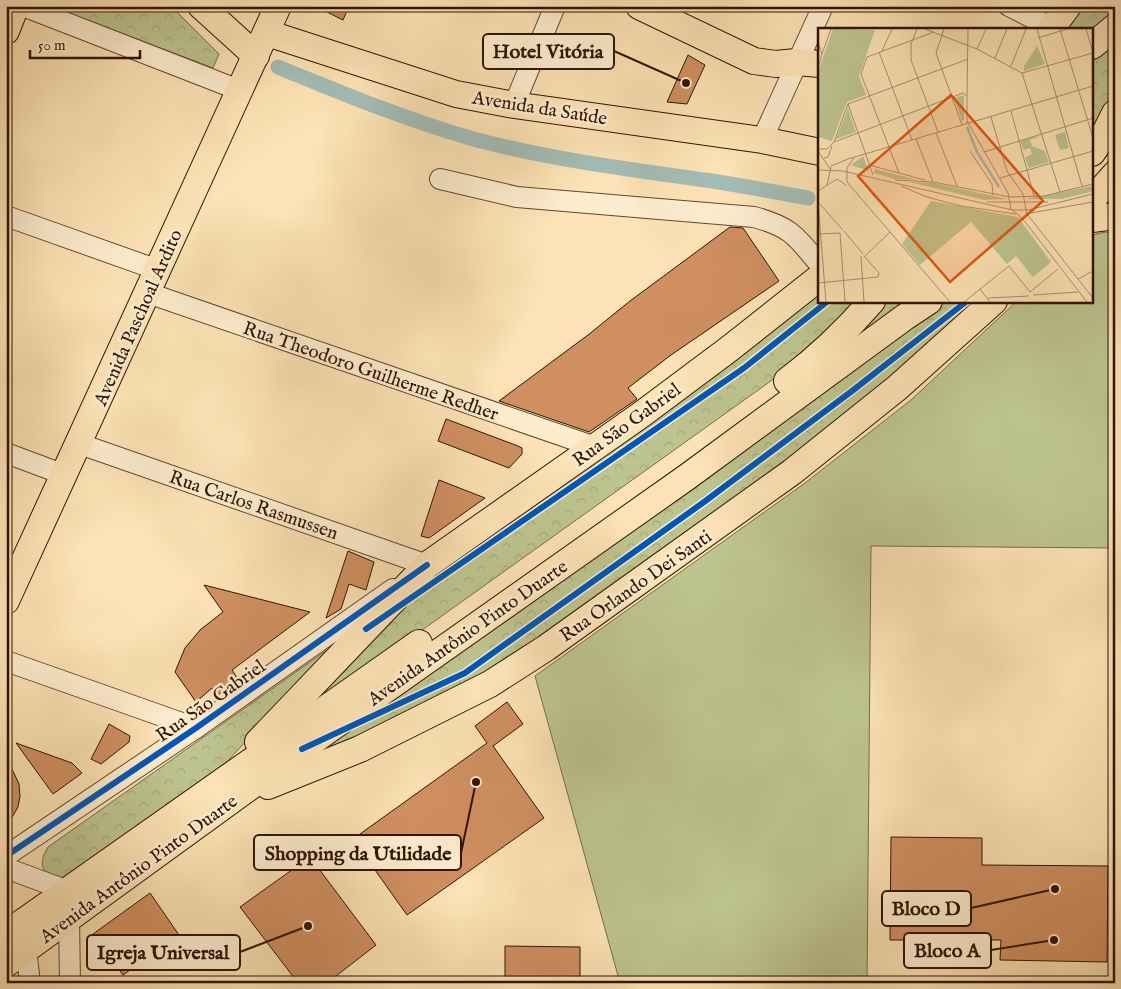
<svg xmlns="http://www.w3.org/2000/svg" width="1121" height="989" viewBox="0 0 1121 989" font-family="'IM FELL English',serif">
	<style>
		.grass { fill: #bdc48f; stroke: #776c4a }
		.forest { fill: url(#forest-crowns); stroke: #776c4a }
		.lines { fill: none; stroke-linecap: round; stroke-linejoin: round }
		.canal { stroke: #a3bcb6; stroke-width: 15 }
		.building { fill: #d08f61; stroke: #311304 }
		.minor-casing { stroke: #644730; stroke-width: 22 }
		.major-casing { stroke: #311304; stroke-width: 28 }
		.minor { stroke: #fdecce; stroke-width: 20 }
		.major { stroke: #fce2b4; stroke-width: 26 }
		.cycleway-casing { stroke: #fdecce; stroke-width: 9 }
		.cycleway { stroke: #0057b8; stroke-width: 6 }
		.labels { text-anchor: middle; stroke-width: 5; stroke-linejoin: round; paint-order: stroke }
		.street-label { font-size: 19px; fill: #311304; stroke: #fdecce }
		.inset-river { fill: none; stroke: #a3bcb6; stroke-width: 2.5 }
		.inset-road { fill: none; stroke: #ab8f6e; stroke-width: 1 }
		.view { fill: #df560c; fill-opacity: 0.15; stroke: #df560c; stroke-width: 2.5 }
		.inset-edge { fill: none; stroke: #311304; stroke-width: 2.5 }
		.leader { fill: none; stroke: #311304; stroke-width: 2 }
		.callout-dot { fill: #311304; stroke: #fdecce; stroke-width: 2 }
		.callout { fill: #fdecce; stroke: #311304; stroke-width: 2 }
		.callout-label { font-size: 20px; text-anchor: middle; font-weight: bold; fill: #311304 }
	</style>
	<defs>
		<pattern id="forest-crowns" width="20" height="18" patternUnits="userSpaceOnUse" patternTransform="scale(1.25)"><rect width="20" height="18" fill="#bdc48f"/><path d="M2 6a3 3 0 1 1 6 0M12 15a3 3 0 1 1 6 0" fill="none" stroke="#a3a87a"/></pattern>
	</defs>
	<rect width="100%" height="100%" fill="#fce2b4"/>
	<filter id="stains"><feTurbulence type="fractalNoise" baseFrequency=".004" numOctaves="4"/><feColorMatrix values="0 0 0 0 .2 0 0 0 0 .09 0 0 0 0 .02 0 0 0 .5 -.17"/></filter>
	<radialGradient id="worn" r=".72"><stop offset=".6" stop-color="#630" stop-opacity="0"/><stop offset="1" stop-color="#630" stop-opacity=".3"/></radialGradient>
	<!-- grass -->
	<path class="grass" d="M1105,232L1115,233V548L871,546L867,983H620L535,676L805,483L911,400L1017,301H1092V235Z"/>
	<!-- forest -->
	<g class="forest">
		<path d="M51,6H171L219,54L213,68Z"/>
		<path d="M1083,6H1115V14L1092,34V29H1065Z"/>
		<path d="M1115,39V88L1092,134V59Z"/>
		<path d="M820,289V301H859L782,373L306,713L302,708L417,588Z"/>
		<path d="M881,301H911L826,365Z"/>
		<path d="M946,301H980L892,381L786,464L544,635L485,673L328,756L322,745L912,323Z"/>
		<path d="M337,643L211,779L66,877C43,880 36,865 48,847Z"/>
	</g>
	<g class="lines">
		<!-- canal -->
		<path class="canal" d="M278,67C344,94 409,121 477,140C554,160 633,170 712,181C744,186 776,192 808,198"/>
	</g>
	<!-- building -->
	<g class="building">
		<path d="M315,6H349L343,20Z"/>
		<path d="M688,55L705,65L687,104L667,102Z"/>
		<path d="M730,227L743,228L779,281L671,355L628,388L637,399L589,432L499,401L588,335L630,301Z"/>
		<path d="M446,419L518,446L522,448V454L509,468L438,441Z"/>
		<path d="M439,480L485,498L429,538L421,536Z"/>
		<path d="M348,551L374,562L366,590L349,584L341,609L326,618Z"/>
		<path d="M204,585L310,612L232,670L238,679L217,696L212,688L196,702L175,672L185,648L200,630L223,612Z"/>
		<path d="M507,702L523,724L493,746L544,818L407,915L353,839L487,743L475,726Z"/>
		<path d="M109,724L130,736L129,742L101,764L91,759Z"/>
		<path d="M16,743L72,763L82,773L53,794Z"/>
		<path d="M6,756L19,784L20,796L18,807L6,828Z"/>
		<path d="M891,837L982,838V865L1108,866L1107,962L1000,960L1001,940H890Z"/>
		<path d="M310,857L376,945L327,983H298L240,907Z"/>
		<path d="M150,893L179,935L123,975L93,934Z"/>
		<path d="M505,946L580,947V978H505Z"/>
	</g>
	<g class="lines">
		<defs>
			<g id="minor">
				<path d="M23,6L239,90"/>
				<path d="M1009,6L1052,28"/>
				<path d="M514,105L555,6"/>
				<path d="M762,140L823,6"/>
				<path d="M440,179L517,197L754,217C791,227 796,236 820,265"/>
				<path d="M6,216L158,270"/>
				<path d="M148,293L595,447"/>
				<path d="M80,444L427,565"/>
				<path d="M6,453L65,475"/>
				<path d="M6,661L196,728"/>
				<path d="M6,856L196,728L393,589"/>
				<path d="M6,868L68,891"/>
				<path d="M69,918L70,983"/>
				<path d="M26,949L30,983"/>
			</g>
			<g id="major">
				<path d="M201,6L256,56"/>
				<path d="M639,6L754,61L776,64L796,62L820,64"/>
				<path d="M1051,29L1068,6"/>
				<path d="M6,31L16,6"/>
				<path d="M267,33L456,94L514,105L762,140L820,152"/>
				<path d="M1092,46L1115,27"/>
				<path d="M1092,153L1103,137L1115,113"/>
				<path d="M1092,200L1115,174"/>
				<path d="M1092,219L1115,216"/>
				<path d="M787,381C819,357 846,331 872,301"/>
				<path d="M6,601L278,6"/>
				<path d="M258,742L427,565L642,414L729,349L820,277"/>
				<path d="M268,786L360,749L490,684L546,648L792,472L897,388L994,301"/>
				<path d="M6,934L419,643"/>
				<path d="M6,964L327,731L687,477L905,317L929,301"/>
			</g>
		</defs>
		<!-- minor casing -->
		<use href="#minor" class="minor-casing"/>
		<!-- major casing -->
		<use href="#major" class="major-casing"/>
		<!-- minor -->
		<use href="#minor" class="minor"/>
		<!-- major -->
		<use href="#major" class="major"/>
		<defs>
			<g id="cycleway">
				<path d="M366,629L744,368L828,301"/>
				<path d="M302,749L465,673L704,502L852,391L967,301"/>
				<path d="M6,856L196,728L427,565"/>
			</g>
		</defs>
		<!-- cycleway casing -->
		<use href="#cycleway" class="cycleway-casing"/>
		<!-- cycleway -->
		<use href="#cycleway" class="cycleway"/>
	</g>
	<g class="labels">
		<!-- street labels -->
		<g class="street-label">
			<text transform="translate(540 107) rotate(9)" y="7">Avenida da Saúde</text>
			<text transform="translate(137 317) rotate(-66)" y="7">Avenida Paschoal Ardito</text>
			<text transform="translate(371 370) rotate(19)" y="7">Rua Theodoro Guilherme Redher</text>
			<text transform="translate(626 424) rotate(-36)" y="7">Rua São Gabriel</text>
			<text transform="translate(254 504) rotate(19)" y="7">Rua Carlos Rasmussen</text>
			<text transform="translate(635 585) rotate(-35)" y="7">Rua Orlando Dei Santi</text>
			<text transform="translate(467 632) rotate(-35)" y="7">Avenida Antônio Pinto Duarte</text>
			<text transform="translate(210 700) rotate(-35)" y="7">Rua São Gabriel</text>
			<text transform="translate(138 868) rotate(-36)" y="7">Avenida Antônio Pinto Duarte</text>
		</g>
	</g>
	<!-- overview -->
	<g transform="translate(818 28)">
		<rect width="275" height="275" fill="#fce2b4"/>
		<path d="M113,173L200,189L233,234L215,249L198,228L189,236L153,194L102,237L84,216Z" fill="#bdc48f"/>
		<path d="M146,67V92L144,93L136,70ZM30,80L38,104L18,111ZM223,107L212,112L214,118L227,123L231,134L211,140L207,130L214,126L212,120L206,122L202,113ZM45,128L51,143L33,137ZM57,141L100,152L77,151L56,145ZM91,154L116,155L190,171L166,172ZM275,158V163L244,171H208Z" fill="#bdc48f"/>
		<path d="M15,1L57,2L41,48L48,67L29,74L14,113L0,109V43Z" fill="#bdc48f"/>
		<path d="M219,18L227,36L206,43V38ZM247,104L251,120L242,122L237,107Z" fill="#bdc48f"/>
		<path class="inset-river" d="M149,99L159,124L181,159"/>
		<path class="inset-road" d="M99,1L93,16V32L120,104M107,1L159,21L204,45M126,1L118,25L144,97M219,1L264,158M242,1L275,110M268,1L275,24M220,10L249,1M0,14L4,26L0,39M159,21L168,1M64,23L74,1M61,24L94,112M4,26L13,1M177,30L189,1M193,38L208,1M204,45L242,164M204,45L275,25M149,68L150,1M30,76L150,31M30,76L55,147M193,83L216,168M173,89L189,143L205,166L209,186L275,270M149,93L190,165L193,181L204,190L269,274M118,105L139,158M98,111L115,154M16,114L30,76M0,121H9L16,114L145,65L149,68V95M0,123L12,141M152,123L174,156L175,167M166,124L275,90M6,130L10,129L14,118M36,130L29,140V154L132,274M51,137L107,152M13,138L30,131L275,58M0,142L25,143L194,182H210L275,166M81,145L43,46L49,29L116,4M182,150L275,123M77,152L115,154L192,169L226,168L275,156M9,157L13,139M83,158L109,169L143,178L198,186M0,163L19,151L28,157M0,174L8,274M0,174L25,202M169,174H230M207,186L275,174M26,203L45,226M22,205L27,274M0,206L22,205M43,228L46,274M47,228L72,204M260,251L275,243M0,255L60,249L61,245L46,228M162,261L172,274M212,264L240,241M215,267L260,264M170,270L211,268M146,274L191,238L212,264"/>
		<path class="view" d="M133,67L225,173L132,254L40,148Z"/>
		<rect width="275" height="275" class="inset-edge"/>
	</g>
	<!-- callouts -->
	<path class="leader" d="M686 83L614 51M476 782L461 853M1055 889L971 908M1054 940L991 950M308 926L240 952"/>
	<g class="callout-dot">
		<circle cx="686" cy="83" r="5"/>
		<circle cx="476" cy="782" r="5"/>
		<circle cx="1055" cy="889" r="5"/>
		<circle cx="1054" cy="940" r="5"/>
		<circle cx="308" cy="926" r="5"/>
	</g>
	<g class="callout">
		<rect x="483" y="34" width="131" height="35" rx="5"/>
		<rect x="254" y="835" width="207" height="35" rx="5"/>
		<rect x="882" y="891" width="89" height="35" rx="5"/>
		<rect x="904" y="933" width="87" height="35" rx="5"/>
		<rect x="87" y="935" width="153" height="35" rx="5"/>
	</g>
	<g class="callout-label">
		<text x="548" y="58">Hotel Vitória</text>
		<text x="358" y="860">Shopping da Utilidade</text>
		<text x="926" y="915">Bloco D</text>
		<text x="947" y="957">Bloco A</text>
		<text x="163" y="959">Igreja Universal</text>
	</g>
	<!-- margin -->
	<rect width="1121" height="989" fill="none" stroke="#fce2b4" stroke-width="25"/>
	<rect x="8" y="8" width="1106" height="974" fill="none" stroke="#311304" stroke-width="2.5"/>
	<rect x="12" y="12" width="1096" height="964" fill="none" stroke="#311304"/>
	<!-- scale -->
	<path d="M30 50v8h110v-8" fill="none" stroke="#311304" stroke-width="2.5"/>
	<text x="38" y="50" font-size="15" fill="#311304" stroke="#fdecce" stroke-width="4" paint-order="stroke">50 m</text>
	<rect width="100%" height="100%" filter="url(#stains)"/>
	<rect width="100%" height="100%" fill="url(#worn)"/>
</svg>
